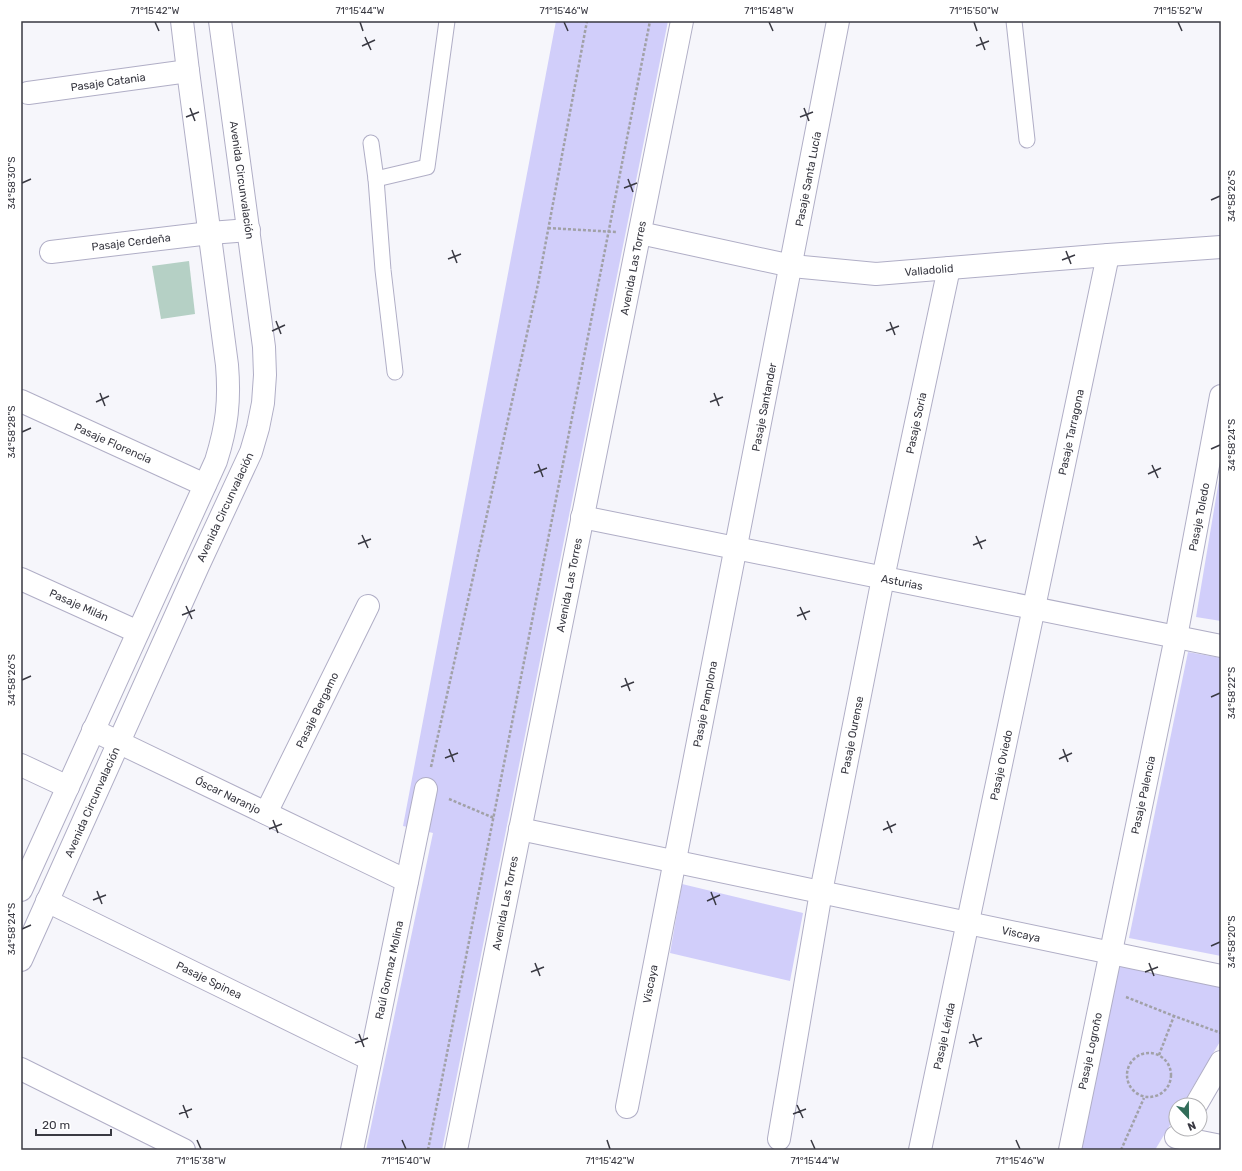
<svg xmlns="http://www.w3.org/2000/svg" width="1242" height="1171" viewBox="0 0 1242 1171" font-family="Rubik,sans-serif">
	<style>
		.park { fill: #d1cefa }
		.building { fill: #b5d0c5 }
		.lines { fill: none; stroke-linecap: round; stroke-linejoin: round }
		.service-casing { stroke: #b0aec6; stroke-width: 17 }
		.minor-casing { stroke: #b0aec6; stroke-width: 24 }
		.tertiary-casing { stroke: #b0aec6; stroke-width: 24 }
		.path { stroke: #a1a1a7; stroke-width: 2.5; stroke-dasharray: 3 2; stroke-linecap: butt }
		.service { stroke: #fff; stroke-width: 15 }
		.minor { stroke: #fff; stroke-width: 22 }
		.tertiary { stroke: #fff; stroke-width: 22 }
		.ticks { fill: none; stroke: #393942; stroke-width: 1.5 }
		.labels { text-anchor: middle; stroke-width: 4; stroke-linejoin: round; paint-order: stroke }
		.street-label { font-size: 11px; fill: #393942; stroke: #fff }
		.neatline { fill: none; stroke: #393942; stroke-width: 1.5 }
		.ticks-label { font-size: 10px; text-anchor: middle; fill: #393942 }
	</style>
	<rect width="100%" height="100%" fill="#f6f6fb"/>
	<!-- park -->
	<g class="park">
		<path d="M556,21H668L442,1150H366L433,833L403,826Z"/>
		<path d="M1221,468V621L1196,617Z"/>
		<path d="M1188,652L1221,658V956L1129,938Z"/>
		<path d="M682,884L803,913L790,981L670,953Z"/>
		<path d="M1120,944L1221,966V1040L1182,1105H1176V1115L1155,1150H1078Z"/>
	</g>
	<!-- building -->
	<path class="building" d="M189,261L195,314L161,319L152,266Z"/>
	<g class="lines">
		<defs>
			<g id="service">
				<path d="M1014,21L1027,140"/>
				<path d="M371,143L376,179L383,270L395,372"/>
				<path d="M376,179L427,167L447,21"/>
			</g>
			<g id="minor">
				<path d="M28,93L188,71"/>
				<path d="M640,233L792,266L876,274L1108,255L1221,247"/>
				<path d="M51,252L210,233"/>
				<path d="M21,401L205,485"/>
				<path d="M582,517L1221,646"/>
				<path d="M21,579L138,632"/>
				<path d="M93,730L407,881"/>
				<path d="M21,765L68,787"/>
				<path d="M266,813L368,606"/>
				<path d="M520,829L1221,976"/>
				<path d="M47,901L370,1059"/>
				<path d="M21,1069L184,1150"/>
				<path d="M1196,1105L1221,1062"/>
				<path d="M627,1107C695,745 770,384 838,21"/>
				<path d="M1176,1137L1221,1146"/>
				<path d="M779,1139L821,892L883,578L949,268"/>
				<path d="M352,1150L426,789"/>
				<path d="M456,1150L682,21"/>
				<path d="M920,1150L1108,255"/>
				<path d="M1070,1150L1176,637L1221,396"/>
			</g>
			<g id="tertiary">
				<path d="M210,233L249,230"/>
				<path d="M21,890L216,461C227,426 230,401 227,365L188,71L182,21"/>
				<path d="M21,960L198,566L251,452L258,428L263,403L265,375L264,347L220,21"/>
			</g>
		</defs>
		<!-- service casing -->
		<use href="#service" class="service-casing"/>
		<!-- minor casing -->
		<use href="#minor" class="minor-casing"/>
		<!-- tertiary casing -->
		<use href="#tertiary" class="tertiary-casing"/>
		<!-- path -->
		<g class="path">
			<path d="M548,228L616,232"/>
			<path d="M431,767L538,284L587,21"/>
			<path d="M449,799L494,818"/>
			<path d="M1126,997L1174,1016L1221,1033"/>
			<circle cx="1149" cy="1075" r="22"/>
			<path d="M1159,1055L1174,1016"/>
			<path d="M428,1150L650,21"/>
			<path d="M1121,1150L1144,1098"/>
		</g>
		<!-- service -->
		<use href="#service" class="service"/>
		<!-- minor -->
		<use href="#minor" class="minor"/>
		<!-- tertiary -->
		<use href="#tertiary" class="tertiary"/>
	</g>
	<!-- ticks -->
	<path class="ticks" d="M155,22L159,31M360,22L363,31M564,22L568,31M769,22L773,31M974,22L977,31M1178,22L1182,31M365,37L371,50M980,37L985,50M362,46L375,40M976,46L989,41M190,108L195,121M804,108L809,121M186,117L199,112M800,117L813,112M628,179L633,192M22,183L31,179M624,188L637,183M1211,200L1220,196M452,250L457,263M1066,251L1071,264M448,259L461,254M1062,260L1075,255M276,321L281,334M890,322L895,335M272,331L285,325M886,331L899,326M100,393L105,406M714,393L719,406M96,402L109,396M710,402L723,397M22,432L31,428M1211,449L1220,445M538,464L543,477M1152,465L1158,478M534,473L547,468M1148,474L1161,468M362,535L368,548M976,536L982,549M358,544L371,539M973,545L986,540M186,606L192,619M800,607L806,620M182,615L195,610M797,616L810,611M625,678L630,691M22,680L31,676M621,687L634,682M1211,697L1220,693M449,749L454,762M1063,749L1068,762M445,758L458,753M1059,759L1072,753M273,820L278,833M887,821L892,833M269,829L282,824M883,830L896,824M97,891L102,904M711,892L716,905M93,900L106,895M707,901L720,895M22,929L31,925M1211,946L1220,942M535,963L540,976M1149,963L1154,976M531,972L544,967M1145,972L1158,967M359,1034L364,1047M973,1034L978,1047M355,1043L368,1038M969,1043L982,1038M183,1105L188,1118M797,1105L803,1118M179,1114L192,1109M793,1114L806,1109M197,1140L201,1149M402,1140L406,1149M607,1140L610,1149M811,1140L815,1149M1016,1140L1020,1149"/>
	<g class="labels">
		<!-- street labels -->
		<g class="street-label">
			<text transform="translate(108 82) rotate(-8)" y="4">Pasaje Catania</text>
			<text transform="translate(808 179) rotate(-79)" y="4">Pasaje Santa Lucía</text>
			<text transform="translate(242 180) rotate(82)" y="4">Avenida Circunvalación</text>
			<text transform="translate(131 242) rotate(-7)" y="4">Pasaje Cerdeña</text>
			<text transform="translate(633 268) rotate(-79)" y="4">Avenida Las Torres</text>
			<text transform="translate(929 270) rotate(-5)" y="4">Valladolid</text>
			<text transform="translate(764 407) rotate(-79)" y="4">Pasaje Santander</text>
			<text transform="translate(916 423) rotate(-78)" y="4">Pasaje Soria</text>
			<text transform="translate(1071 432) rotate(-78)" y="4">Pasaje Tarragona</text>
			<text transform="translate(113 443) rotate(24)" y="4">Pasaje Florencia</text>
			<text transform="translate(225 507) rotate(-65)" y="4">Avenida Circunvalación</text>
			<text transform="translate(1199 517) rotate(-79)" y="4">Pasaje Toledo</text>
			<text transform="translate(902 582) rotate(11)" y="4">Asturias</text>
			<text transform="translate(569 585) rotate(-79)" y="4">Avenida Las Torres</text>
			<text transform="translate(79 605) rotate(24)" y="4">Pasaje Milán</text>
			<text transform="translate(705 704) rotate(-79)" y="4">Pasaje Pamplona</text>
			<text transform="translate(317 710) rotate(-64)" y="4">Pasaje Bergamo</text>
			<text transform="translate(852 735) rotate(-79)" y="4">Pasaje Ourense</text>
			<text transform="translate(1001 765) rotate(-78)" y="4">Pasaje Oviedo</text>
			<text transform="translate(228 795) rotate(26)" y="4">Óscar Naranjo</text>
			<text transform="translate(1143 795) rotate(-78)" y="4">Pasaje Palencia</text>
			<text transform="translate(92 802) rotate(-66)" y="4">Avenida Circunvalación</text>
			<text transform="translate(505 903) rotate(-79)" y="4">Avenida Las Torres</text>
			<text transform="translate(1021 934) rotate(12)" y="4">Viscaya</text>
			<text transform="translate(389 970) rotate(-78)" y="4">Raúl Gormaz Molina</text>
			<text transform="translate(209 980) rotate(26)" y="4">Pasaje Spinea</text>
			<text transform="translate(650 984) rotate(-79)" y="4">Viscaya</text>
			<text transform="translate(944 1036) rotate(-78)" y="4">Pasaje Lérida</text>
			<text transform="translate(1090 1051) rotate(-78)" y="4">Pasaje Logroño</text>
		</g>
	</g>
	<!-- border -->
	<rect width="1242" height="1171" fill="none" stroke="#ffffff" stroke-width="44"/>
	<!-- north arrow -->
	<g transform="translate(1188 1117) rotate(158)"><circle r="19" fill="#ffffff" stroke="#b0b0b3"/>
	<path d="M0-3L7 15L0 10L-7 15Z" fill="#316d59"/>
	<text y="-6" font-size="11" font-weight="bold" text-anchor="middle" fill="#393942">N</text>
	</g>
	<!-- scale -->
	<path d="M36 1129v6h75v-6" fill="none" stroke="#393942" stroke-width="2"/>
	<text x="42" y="1129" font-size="12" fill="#393942" stroke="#ffffff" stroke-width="3" paint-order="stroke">20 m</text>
	<rect x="22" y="22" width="1198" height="1127" class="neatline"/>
	<g class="ticks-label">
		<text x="155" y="14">71°15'42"W</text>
		<text x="360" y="14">71°15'44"W</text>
		<text x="564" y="14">71°15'46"W</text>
		<text x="769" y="14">71°15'48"W</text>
		<text x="974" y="14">71°15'50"W</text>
		<text x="1178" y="14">71°15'52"W</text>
		<text transform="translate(11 183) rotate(-90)" y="4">34°58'30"S</text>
		<text transform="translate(1231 196) rotate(-90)" y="4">34°58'26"S</text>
		<text transform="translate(11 432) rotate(-90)" y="4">34°58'28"S</text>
		<text transform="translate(1231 445) rotate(-90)" y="4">34°58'24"S</text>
		<text transform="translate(11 680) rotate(-90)" y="4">34°58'26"S</text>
		<text transform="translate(1231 693) rotate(-90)" y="4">34°58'22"S</text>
		<text transform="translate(11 929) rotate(-90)" y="4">34°58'24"S</text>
		<text transform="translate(1231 942) rotate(-90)" y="4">34°58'20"S</text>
		<text x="201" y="1164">71°15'38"W</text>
		<text x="406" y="1164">71°15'40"W</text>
		<text x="610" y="1164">71°15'42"W</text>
		<text x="815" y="1164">71°15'44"W</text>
		<text x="1020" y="1164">71°15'46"W</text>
	</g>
</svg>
